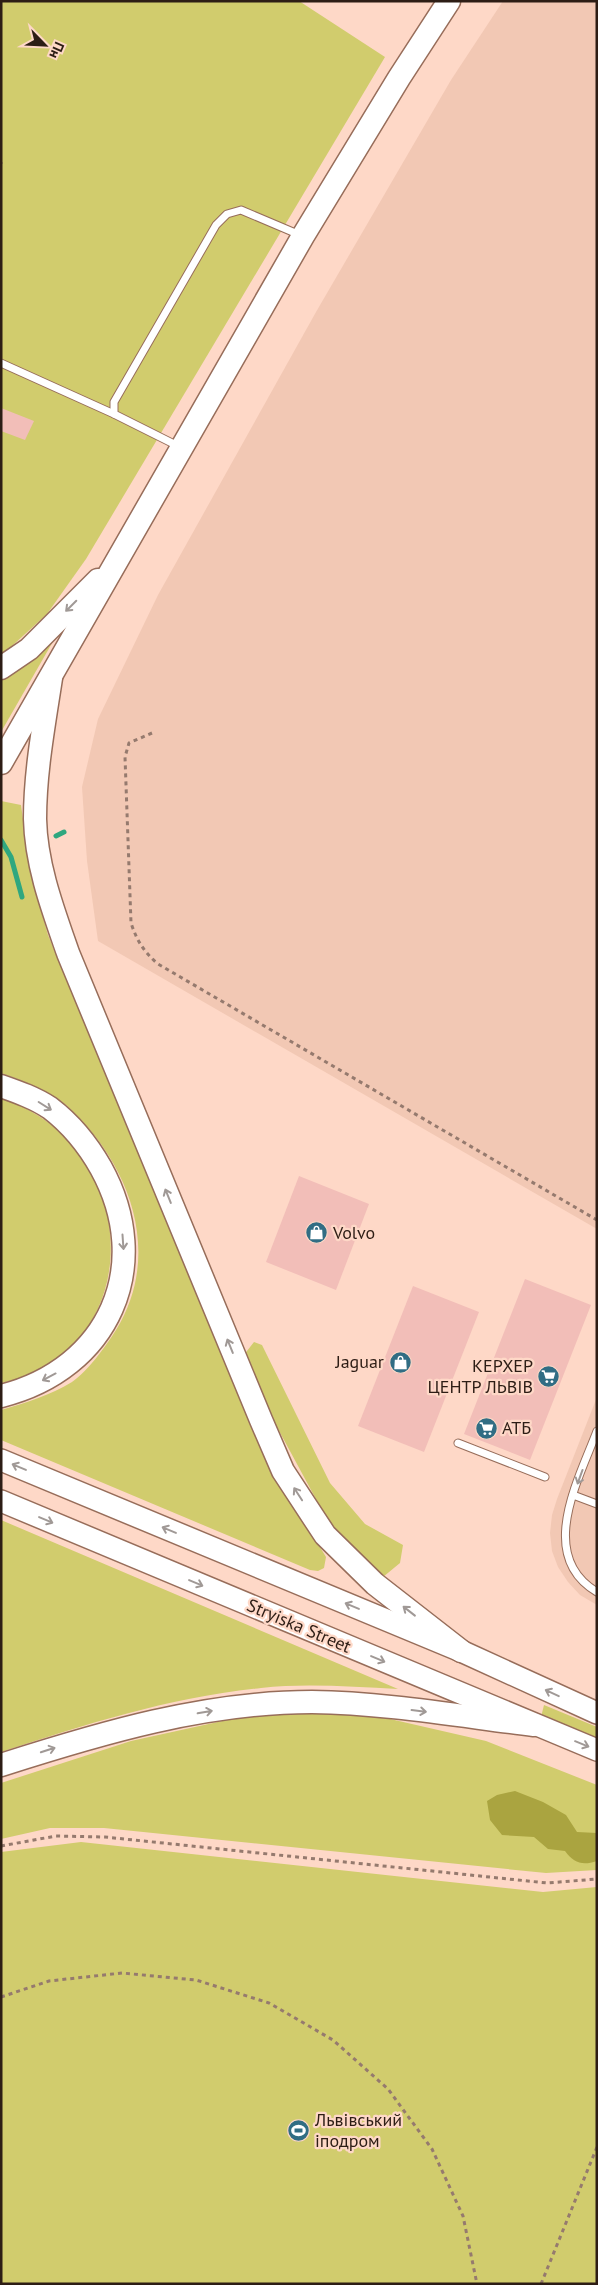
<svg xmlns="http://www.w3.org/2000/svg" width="598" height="2285" viewBox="0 0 598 2285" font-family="'PT Sans',sans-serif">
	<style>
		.built { fill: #f2c8b4 }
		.green { fill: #d1cc6d }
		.forest { fill: #aaa440 }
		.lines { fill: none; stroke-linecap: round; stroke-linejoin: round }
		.stream { stroke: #2fa77f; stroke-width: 5 }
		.building { fill: #f2beb8 }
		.service-casing { stroke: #976d5a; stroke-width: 9 }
		.primary-casing { stroke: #976d5a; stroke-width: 24 }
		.trunk-casing { stroke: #976d5a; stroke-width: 25 }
		.path { stroke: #957a6e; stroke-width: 3; stroke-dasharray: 4 4; stroke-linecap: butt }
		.service { stroke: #fff; stroke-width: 7 }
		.primary { stroke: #fff; stroke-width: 21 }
		.trunk { stroke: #fff; stroke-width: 22 }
		.oneway { stroke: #a09996 }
		.labels { text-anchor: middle; stroke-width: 4.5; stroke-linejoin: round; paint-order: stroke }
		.poi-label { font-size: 18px; fill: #2d1d15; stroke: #fed8c7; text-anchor: start }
		.street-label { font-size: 18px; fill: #2d1d15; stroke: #fed8c7 }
	</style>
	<rect width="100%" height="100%" fill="#fed8c7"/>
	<!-- built -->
	<g class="built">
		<path d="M503,1H597V1229L98,941L87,861L82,787L98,719L158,595L316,312L451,80Z"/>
		<path d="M597,1397V1605L580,1595L568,1582L558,1567L552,1551L550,1533L552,1515L557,1499Z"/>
	</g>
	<!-- green -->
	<g class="green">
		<path d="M1,1H299L385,57L86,559L47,614L1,656Z"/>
		<path d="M55,638L1,732V678Z"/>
		<path d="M1,801L21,805L31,876L48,935L147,1175L275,1473L326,1557L324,1568L318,1571L310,1570L1,1440V1410C26,1403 50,1395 72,1382C88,1371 106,1346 116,1330C164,1252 129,1162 66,1105C48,1090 23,1081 1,1073Z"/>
		<path d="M1,1096C35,1112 67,1130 87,1163C138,1249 106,1362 1,1383Z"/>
		<path d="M254,1342L262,1345L330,1483L365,1524L403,1545L400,1563L383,1577L330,1525L271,1416L243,1356Z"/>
		<path d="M1,1520L398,1689C353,1687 306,1683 261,1688C168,1698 90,1723 1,1752Z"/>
		<path d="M544,1705L597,1727V1740L541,1717Z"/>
		<path d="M306,1712L377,1716L486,1741L597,1785V1870L546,1873L104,1828H50L1,1839V1783L131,1741L236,1718Z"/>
		<path d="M81,1842L543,1892L597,1887V2284H1V1852Z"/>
	</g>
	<!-- forest -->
	<path class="forest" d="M515,1791L543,1802L566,1815L577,1832L597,1833V1861C582,1866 574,1863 565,1851L548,1849L534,1837L502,1835L490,1820L487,1801L497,1795Z"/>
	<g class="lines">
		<!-- stream -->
		<g class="stream">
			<path d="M56,836L64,832"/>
			<path d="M1,840L11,857L22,897"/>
		</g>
	</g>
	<!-- building -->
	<g class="building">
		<path d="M1,408L34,421L25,440L1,431Z"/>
		<path d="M299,1176L369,1204L336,1290L266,1262Z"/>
		<path d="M525,1279L591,1305L530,1460L464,1434Z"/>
		<path d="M413,1286L479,1312L424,1452L358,1426Z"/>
	</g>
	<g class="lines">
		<defs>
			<g id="service">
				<path d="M1,363L114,414"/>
				<path d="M180,447L114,414V402L216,225L227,214L241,210L300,235"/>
				<path d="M597,1431C579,1479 536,1556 597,1592"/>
				<path d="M458,1443L545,1477"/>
				<path d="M573,1495L597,1504"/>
			</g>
			<g id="primary">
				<path d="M1,1460L461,1651L597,1713"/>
				<path d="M1,1501L597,1750"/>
			</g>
			<g id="trunk">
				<path d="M1,668L29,649L98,580"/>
				<path d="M51,678C44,724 35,772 35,819C36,865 53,910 68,953L261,1420L283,1471L325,1535L375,1584L461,1651"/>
				<path d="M1,763L303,236L399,78L449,1"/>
				<path d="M1,1086C18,1092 35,1098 50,1108C71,1124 88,1145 101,1168C155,1266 109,1369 1,1396"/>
				<path d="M1,1765C101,1733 205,1702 312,1702C386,1703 460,1716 534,1725"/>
			</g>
		</defs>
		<!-- service casing -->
		<use href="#service" class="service-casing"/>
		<!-- primary casing -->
		<use href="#primary" class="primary-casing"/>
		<!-- trunk casing -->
		<use href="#trunk" class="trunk-casing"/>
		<!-- path -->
		<g class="path">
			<path d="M1,162V164"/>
			<path d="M152,733L129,743L125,757L131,923C137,941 144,952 158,964L597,1220"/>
			<path d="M1,1846L56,1836L105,1837L547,1883L597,1879"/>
			<path d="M1,1997L49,1981L122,1973L196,1980L269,2003L333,2040L388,2089L432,2149L463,2216L477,2284"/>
			<path d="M541,2284L597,2147"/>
		</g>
		<!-- service -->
		<use href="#service" class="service"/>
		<!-- primary -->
		<use href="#primary" class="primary"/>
		<!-- trunk -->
		<use href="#trunk" class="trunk"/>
	</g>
	<!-- one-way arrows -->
	<defs><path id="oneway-shaft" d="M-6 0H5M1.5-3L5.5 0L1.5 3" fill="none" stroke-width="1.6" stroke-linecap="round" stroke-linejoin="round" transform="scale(1.25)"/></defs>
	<g class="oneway">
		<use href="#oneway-shaft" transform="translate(71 606) rotate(135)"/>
		<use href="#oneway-shaft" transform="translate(45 1106) rotate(32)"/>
		<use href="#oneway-shaft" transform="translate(168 1196) rotate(-112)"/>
		<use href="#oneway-shaft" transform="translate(123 1242) rotate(86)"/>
		<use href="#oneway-shaft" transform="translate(230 1346) rotate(-112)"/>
		<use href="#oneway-shaft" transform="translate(49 1377) rotate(152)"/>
		<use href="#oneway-shaft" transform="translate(19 1467) rotate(-157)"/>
		<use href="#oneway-shaft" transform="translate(580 1477) rotate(110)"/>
		<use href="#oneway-shaft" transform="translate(298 1494) rotate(-123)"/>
		<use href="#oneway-shaft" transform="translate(46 1520) rotate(23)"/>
		<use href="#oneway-shaft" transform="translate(169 1530) rotate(-157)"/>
		<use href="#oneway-shaft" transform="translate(196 1583) rotate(23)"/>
		<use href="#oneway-shaft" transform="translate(352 1606) rotate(-157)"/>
		<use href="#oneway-shaft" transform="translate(409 1611) rotate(-142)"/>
		<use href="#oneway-shaft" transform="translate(378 1659) rotate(23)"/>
		<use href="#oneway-shaft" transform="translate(552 1693) rotate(-155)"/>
		<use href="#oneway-shaft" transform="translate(419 1711) rotate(7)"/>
		<use href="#oneway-shaft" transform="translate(205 1712) rotate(-10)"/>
		<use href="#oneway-shaft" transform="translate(582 1744) rotate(22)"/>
		<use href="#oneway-shaft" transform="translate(48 1750) rotate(-18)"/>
	</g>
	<!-- icons -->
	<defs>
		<symbol id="shop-disc" viewBox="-11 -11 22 22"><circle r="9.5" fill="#316d84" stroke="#fed8c7"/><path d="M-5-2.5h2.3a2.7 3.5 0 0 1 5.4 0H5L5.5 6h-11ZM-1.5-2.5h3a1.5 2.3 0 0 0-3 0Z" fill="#fff"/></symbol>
		<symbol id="supermarket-disc" viewBox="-11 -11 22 22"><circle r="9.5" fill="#316d84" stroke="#fed8c7"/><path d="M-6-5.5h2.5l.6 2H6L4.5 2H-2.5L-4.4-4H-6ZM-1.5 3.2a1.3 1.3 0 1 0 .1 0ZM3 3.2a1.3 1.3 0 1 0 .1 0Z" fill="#fff"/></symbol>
		<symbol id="stadium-disc" viewBox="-11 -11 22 22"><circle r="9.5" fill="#316d84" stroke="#fed8c7"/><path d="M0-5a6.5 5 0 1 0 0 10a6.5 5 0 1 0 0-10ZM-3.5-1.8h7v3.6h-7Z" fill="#fff"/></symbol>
	</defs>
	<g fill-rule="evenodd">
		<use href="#shop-disc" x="304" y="1220" width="25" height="25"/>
		<use href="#shop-disc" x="388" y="1350" width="25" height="25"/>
		<use href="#supermarket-disc" x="536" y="1364" width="25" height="25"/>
		<use href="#supermarket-disc" x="474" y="1416" width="25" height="25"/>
		<use href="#stadium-disc" x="286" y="2118" width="25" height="25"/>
	</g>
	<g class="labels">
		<!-- poi labels -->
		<g class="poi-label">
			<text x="333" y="1239">Volvo</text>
			<text x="384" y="1368" text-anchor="end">Jaguar</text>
			<text x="533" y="1372" text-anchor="end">КЕРХЕР<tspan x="533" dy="21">ЦЕНТР ЛЬВІВ</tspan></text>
			<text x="502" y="1434">АТБ</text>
			<text x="315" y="2126">Львівський<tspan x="315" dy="21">іподром</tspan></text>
		</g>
		<!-- street labels -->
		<g class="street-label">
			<text transform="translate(299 1626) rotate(23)" y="6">Stryiska Street</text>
		</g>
	</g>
	<!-- border -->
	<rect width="598" height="2285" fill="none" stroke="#2d1d15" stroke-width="5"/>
	<!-- north arrow -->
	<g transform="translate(45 45) rotate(114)" stroke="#fed8c7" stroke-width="4" paint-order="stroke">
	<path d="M0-4L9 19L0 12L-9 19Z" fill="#2d1d15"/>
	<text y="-8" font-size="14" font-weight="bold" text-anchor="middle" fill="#2d1d15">Пн</text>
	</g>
</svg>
